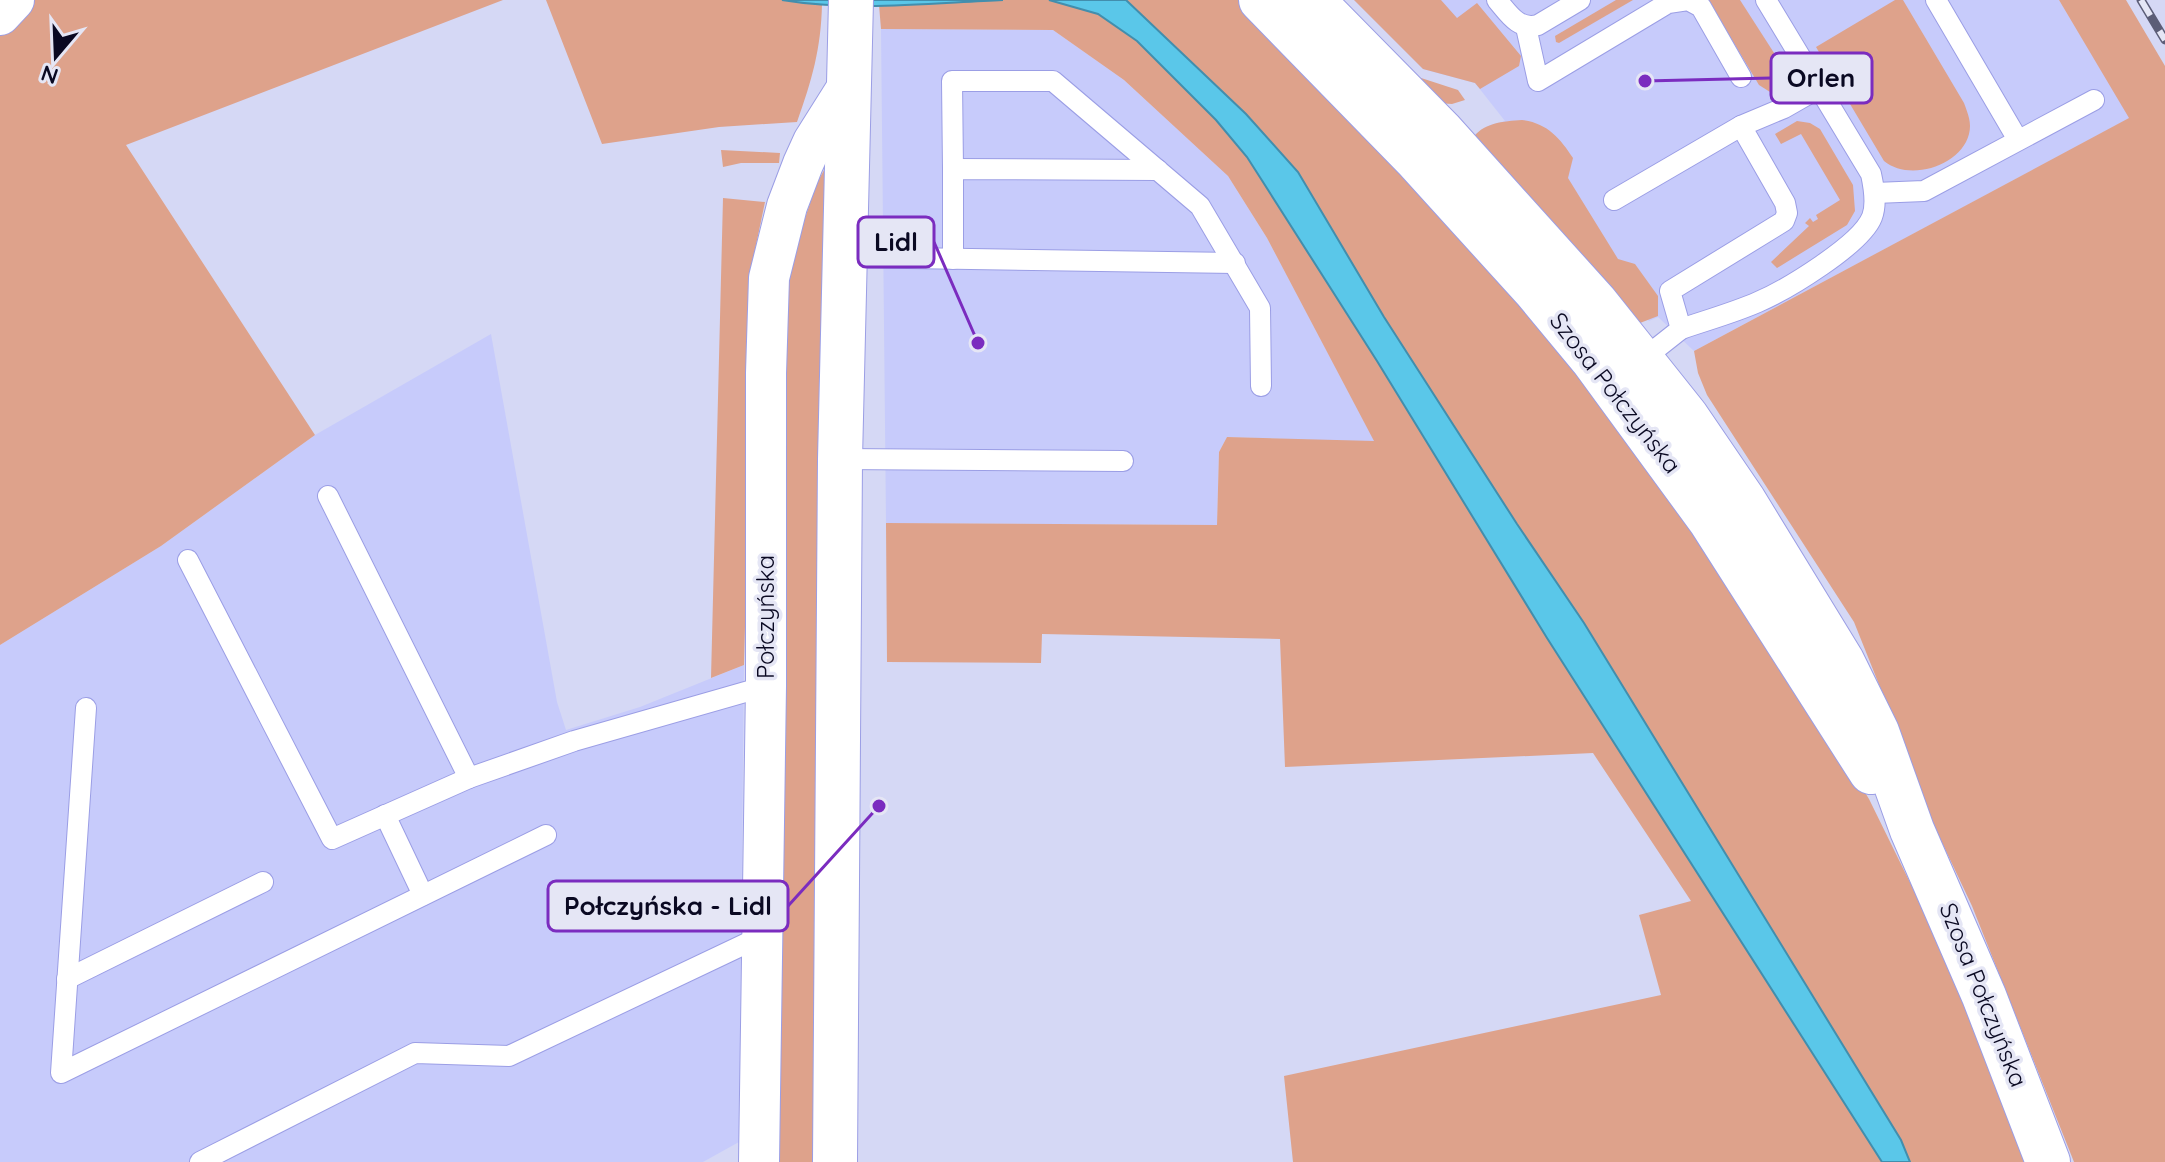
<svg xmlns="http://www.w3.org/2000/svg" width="2165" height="1162" viewBox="0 0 2165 1162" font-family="Quicksand,sans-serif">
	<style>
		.built { fill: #c7cbfb }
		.green { fill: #dea28b }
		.water { fill: #5ac7e9; stroke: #428ead; stroke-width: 2 }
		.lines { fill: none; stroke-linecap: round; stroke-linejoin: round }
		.lane-casing { stroke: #9b9ee5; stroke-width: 22 }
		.street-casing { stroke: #9b9ee5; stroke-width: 42 }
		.secondary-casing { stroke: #9b9ee5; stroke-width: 46 }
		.lane { stroke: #fff; stroke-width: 20 }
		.street { stroke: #fff; stroke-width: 40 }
		.secondary { stroke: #fff; stroke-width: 44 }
		.rail-casing { stroke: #5c5d77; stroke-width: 9 }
		.rail { stroke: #e5e6f5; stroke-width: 6; stroke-dasharray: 18; stroke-linecap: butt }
		.labels { text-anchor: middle; stroke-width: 7; stroke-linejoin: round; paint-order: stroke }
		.street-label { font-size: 24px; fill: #0a0922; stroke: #e5e6f5 }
		.leader { fill: none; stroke: #7b2cbf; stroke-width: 3 }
		.callout-dot { fill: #7b2cbf; stroke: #e5e6f5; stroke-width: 3 }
		.callout { fill: #e5e6f5; stroke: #7b2cbf; stroke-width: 3 }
		.callout-label { font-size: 26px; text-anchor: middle; font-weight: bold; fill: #0a0922 }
	</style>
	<rect width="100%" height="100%" fill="#d5d8f5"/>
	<!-- built -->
	<g class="built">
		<path d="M1354,0H2059L2130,118L1694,351L1658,317L1649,321L1475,134L1490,125L1505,121L1475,83L1423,69Z"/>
		<path d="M881,29L1053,30L1124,80L1228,176L1267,238L1375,442L1227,437L1219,452L1217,525L886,523Z"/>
		<path d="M491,334L557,702L566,730L640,707L744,665L739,1142L703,1162H0V645L161,546L315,435Z"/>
	</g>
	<!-- green -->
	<g class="green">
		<path d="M0,0H503L126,145L315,435L161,546L0,645Z"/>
		<path d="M546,0H782L822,4C821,49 812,80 797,122L719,127L602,144Z"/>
		<path d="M1003,0H1054L1098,14L1118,26L1137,41L1216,120L1247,157L1377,361L1547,638L1882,1162H1293L1284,1076L1661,995L1639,915L1691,901L1593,753L1285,767L1280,639L1042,634L1041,663L887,662L886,523L1217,525L1219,452L1227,437L1374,441L1267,238L1228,176L1124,80L1053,30L881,29L879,5Z"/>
		<path d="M1126,0H1246L1542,311L1765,629L1869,799L1926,915L1973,1025L2026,1162H1910L1901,1140L1584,623L1517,524L1384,317L1298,172L1246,114Z"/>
		<path d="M1354,0H1441L1457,18L1477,3L1521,56L1519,66L1480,89L1475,83L1423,69Z"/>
		<path d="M1616,0H1633L1559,43L1556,42L1555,36Z"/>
		<path d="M1708,0H1740L1787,73C1787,86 1784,92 1770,92L1759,85Z"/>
		<path d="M1895,0H1903L1964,103C1968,114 1972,123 1969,134C1961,166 1909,182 1884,161L1816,47Z"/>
		<path d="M2059,0H2126L2165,66V1162H2074L1972,906L1902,758L1890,712L1854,622L1707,395L1698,373L1694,351L2129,118Z"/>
		<path d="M1415,76L1458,90L1465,100L1452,104L1437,103Z"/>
		<path d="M1522,120C1547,123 1560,138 1573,158L1568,178L1618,259L1635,264L1658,296V316L1640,323L1472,140C1481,123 1504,121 1522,120Z"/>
		<path d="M1797,121L1810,123L1820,129L1853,185L1855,211L1847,225L1777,268L1771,262L1809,226L1805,223L1810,218L1813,222L1818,219L1816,215L1840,200L1801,134L1781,144L1775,134Z"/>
		<path d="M721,150L780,153L779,163H741L723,167Z"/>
		<path d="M829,161L817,1162H777L783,282L817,183Z"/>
		<path d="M723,198L765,202L755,250L744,665L711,678Z"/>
	</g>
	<!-- water -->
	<g class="water">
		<path d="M782,0H1003C931,3 854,12 782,0Z"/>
		<path d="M1049,0H1126L1246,114L1298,172L1384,317L1517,524L1584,623L1901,1140L1910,1162H1882L1547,638L1377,361L1247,157L1216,120L1137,41L1098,14Z"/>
	</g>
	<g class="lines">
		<defs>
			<g id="lane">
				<path d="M1497,0C1509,14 1518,30 1538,25L1580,0"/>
				<path d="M1936,0L2018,140"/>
				<path d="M1526,27L1538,81L1668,3L1688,0L1701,7L1741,77"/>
				<path d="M953,169L952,81H1053L1200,206L1260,308L1261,386"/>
				<path d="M1875,193L1924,191L2094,100"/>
				<path d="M1614,200L1741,126L1784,108L1819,88"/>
				<path d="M845,257L1235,263"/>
				<path d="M953,259V169L1158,170"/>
				<path d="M1681,329C1707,320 1733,313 1758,302C1786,290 1861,245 1872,217C1877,204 1874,188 1871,174L1766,0"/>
				<path d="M1637,359H1643L1681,329L1670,291L1784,221L1787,213L1785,203L1741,126"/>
				<path d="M840,459L1123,461"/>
				<path d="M328,496L469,778"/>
				<path d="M188,560L332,839L469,778L574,741L766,686"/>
				<path d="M86,708L61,1073L546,835"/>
				<path d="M385,815L423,895"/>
				<path d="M67,979L263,882"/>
				<path d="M200,1162L415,1053L509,1056L762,936"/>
			</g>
			<g id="street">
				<path d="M0,15L14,0"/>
				<path d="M759,1162L766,686V373L769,278L787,206L803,164L813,142L847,88"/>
			</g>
			<g id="secondary">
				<path d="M1261,0L1417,160L1535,290L1593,360L1710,520L1871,772"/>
				<path d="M1312,0L1442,132L1596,303L1686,416L1744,501L1842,661L1877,732L1912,830L1984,996L2048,1162"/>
				<path d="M835,1162L840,459L851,0"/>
			</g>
		</defs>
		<!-- lane casing -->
		<use href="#lane" class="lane-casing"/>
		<!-- street casing -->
		<use href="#street" class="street-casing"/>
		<!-- secondary casing -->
		<use href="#secondary" class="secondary-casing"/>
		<!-- lane -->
		<use href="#lane" class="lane"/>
		<!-- street -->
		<use href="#street" class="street"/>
		<!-- secondary -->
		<use href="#secondary" class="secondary"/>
		<defs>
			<path id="rail" d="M2141,0L2165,40"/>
		</defs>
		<!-- rail casing -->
		<use href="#rail" class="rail-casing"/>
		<!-- rail -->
		<use href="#rail" class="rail"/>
	</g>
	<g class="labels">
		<!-- street labels -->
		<g class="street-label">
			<text transform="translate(1615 393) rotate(52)" y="8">Szosa Połczyńska</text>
			<text transform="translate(766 617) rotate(-90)" y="8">Połczyńska</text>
			<text transform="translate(1983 995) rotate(68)" y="8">Szosa Połczyńska</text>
		</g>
	</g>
	<!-- callouts -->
	<path class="leader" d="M1645 81L1771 78M978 343L934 242M879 806L788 906"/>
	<g class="callout-dot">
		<circle cx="1645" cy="81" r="8"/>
		<circle cx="978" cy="343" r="8"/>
		<circle cx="879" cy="806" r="8"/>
	</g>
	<g class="callout">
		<rect x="1771" y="53" width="101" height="50" rx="8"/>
		<rect x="858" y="217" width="76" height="50" rx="8"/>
		<rect x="548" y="881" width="240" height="50" rx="8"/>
	</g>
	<g class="callout-label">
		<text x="1821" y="87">Orlen</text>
		<text x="896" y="251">Lidl</text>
		<text x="668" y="915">Połczyńska - Lidl</text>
	</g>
	<!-- north arrow -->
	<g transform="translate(56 56) rotate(199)" stroke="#e5e6f5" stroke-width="6" paint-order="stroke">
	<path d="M0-6L14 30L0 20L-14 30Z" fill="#0a0922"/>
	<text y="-12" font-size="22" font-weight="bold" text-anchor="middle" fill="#0a0922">N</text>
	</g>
</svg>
